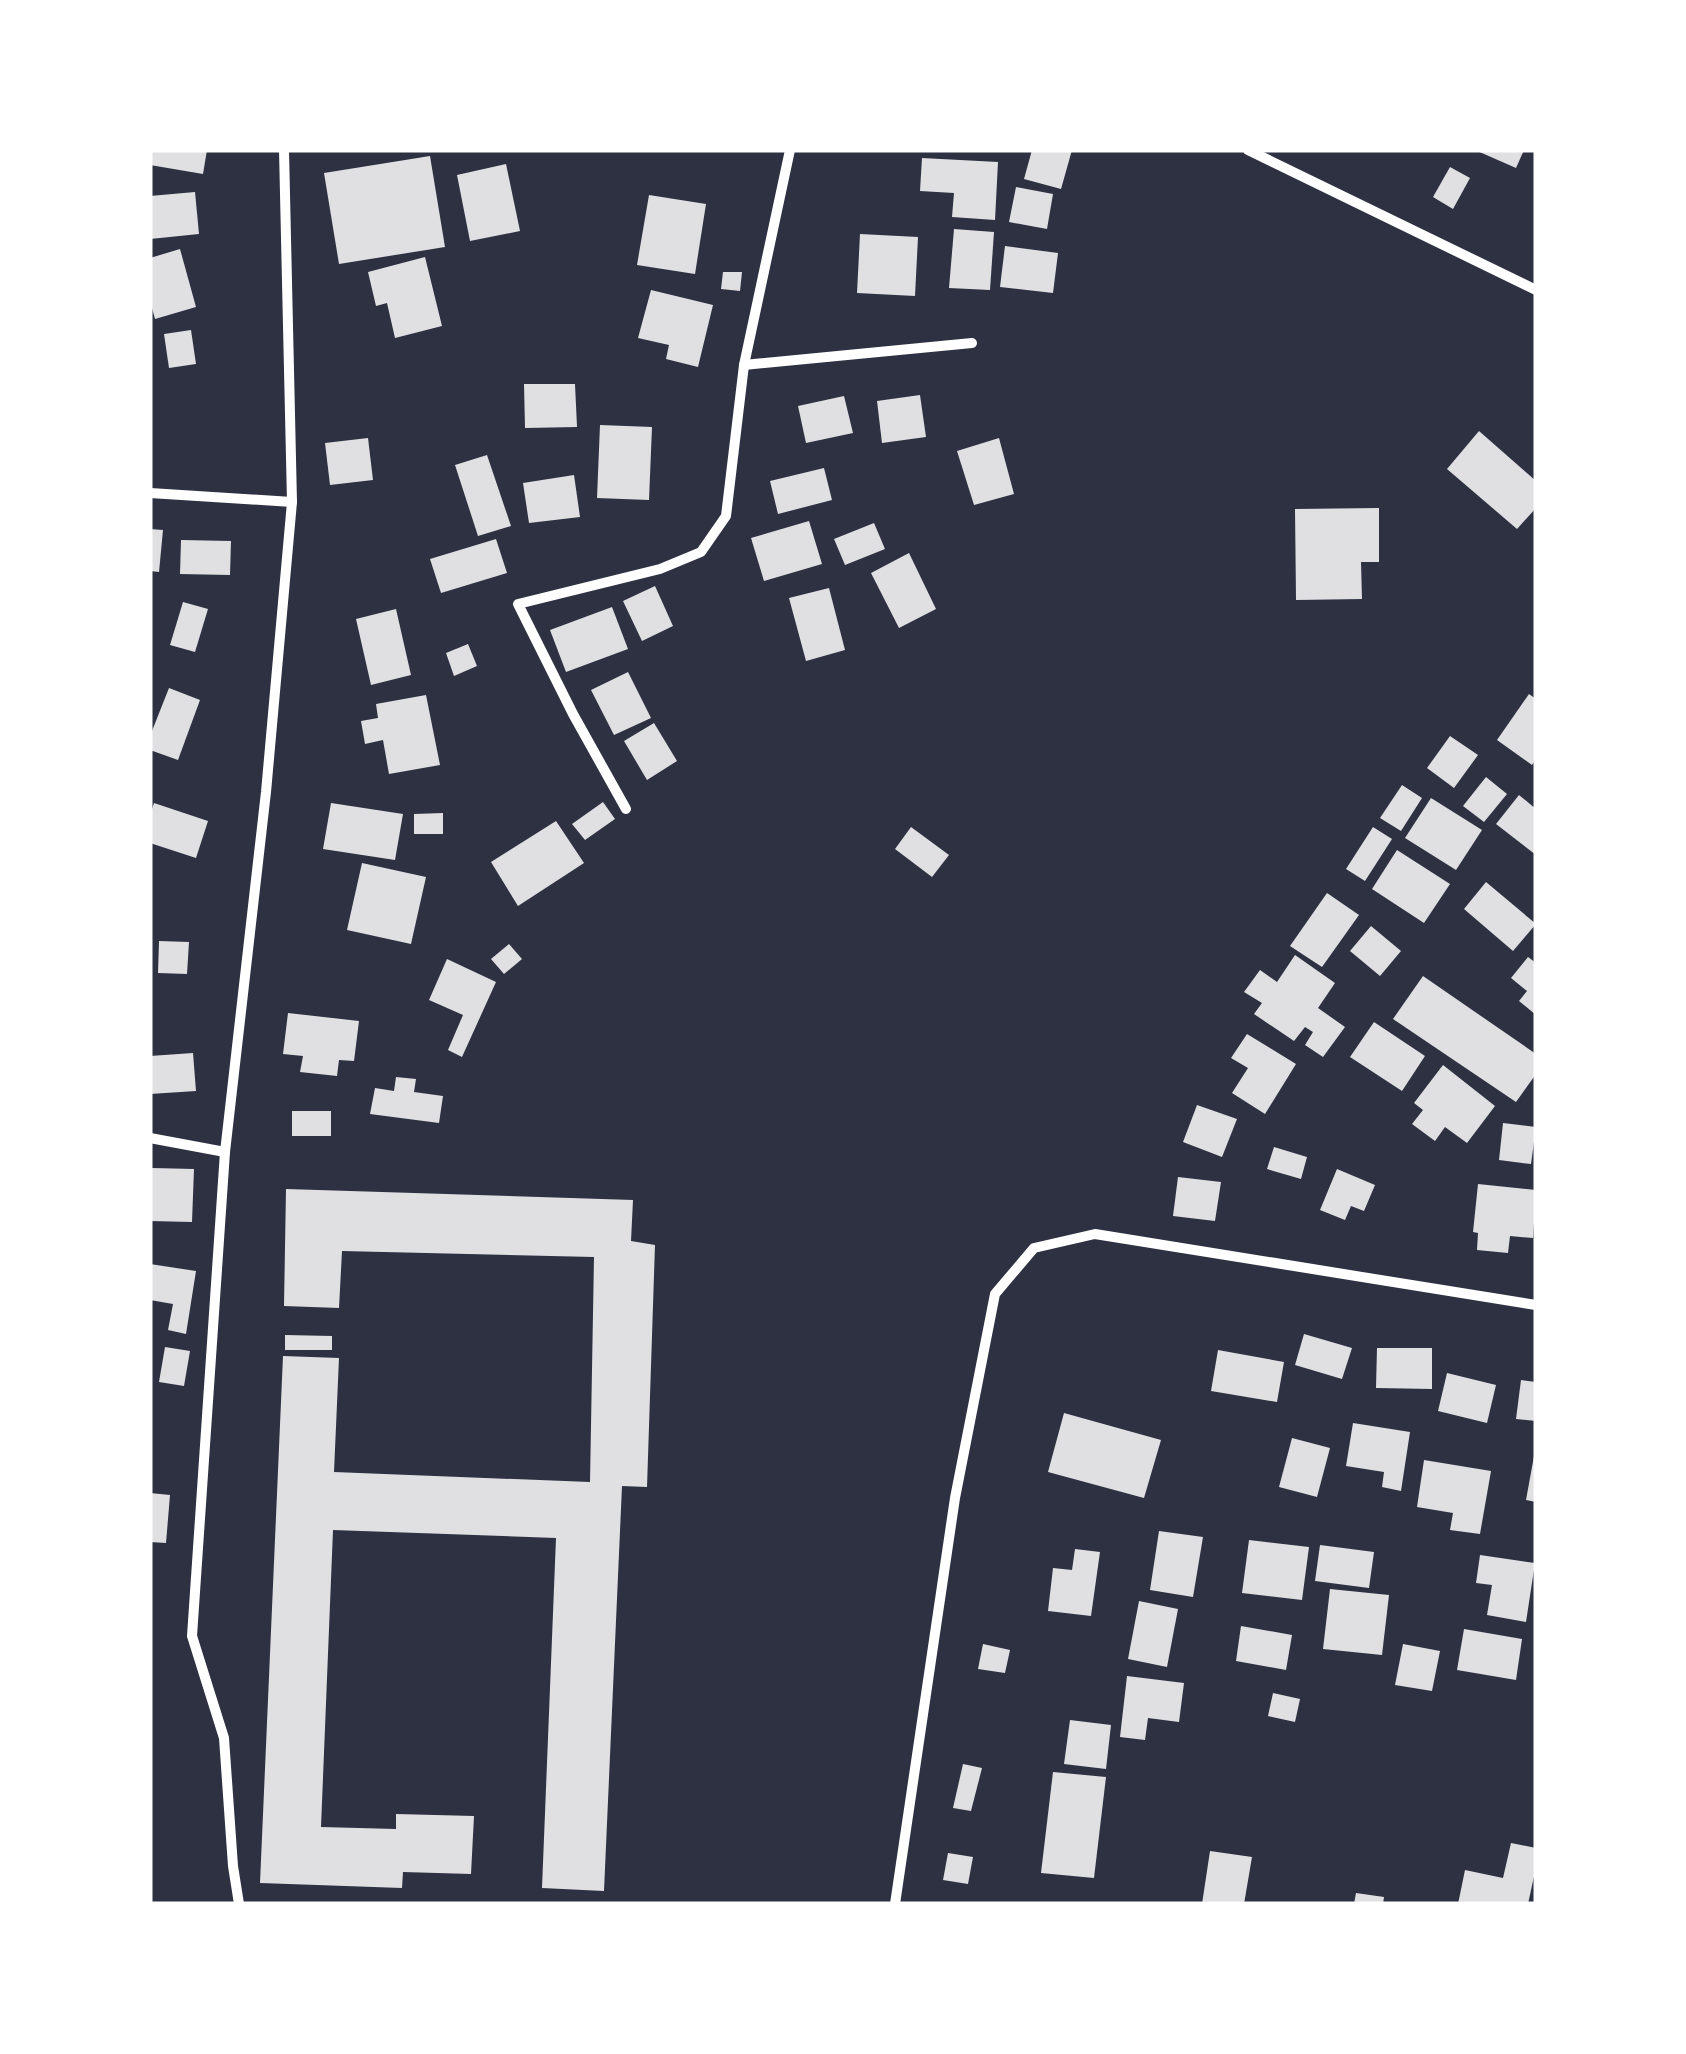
<svg xmlns="http://www.w3.org/2000/svg" width="1686" height="2054" viewBox="0 0 1686 2054" font-family="'Libre Baskerville',serif">
	<style>
		.building { fill: #e0e0e3 }
		.lines { fill: none; stroke-linecap: round; stroke-linejoin: round }
		.minor { stroke: #fff; stroke-width: 10 }
	</style>
	<rect width="100%" height="100%" fill="#2d3142"/>
	<!-- building -->
	<g class="building">
		<path d="M150,150H207L203,174L150,165Z"/>
		<path d="M1032,150H1072L1061,189L1024,179Z"/>
		<path d="M1475,150H1524L1516,168Z"/>
		<path d="M430,156L445,247L339,264L324,173Z"/>
		<path d="M922,158L998,162L995,220L952,217L954,193L920,191Z"/>
		<path d="M506,164L520,231L470,241L457,175Z"/>
		<path d="M1450,167L1470,178L1453,209L1433,197Z"/>
		<path d="M1016,187L1053,194L1047,229L1009,222Z"/>
		<path d="M195,192L199,234L150,239V196Z"/>
		<path d="M649,195L706,204L695,274L637,265Z"/>
		<path d="M954,229L994,232L990,290L949,288Z"/>
		<path d="M860,234L918,237L915,296L857,293Z"/>
		<path d="M1005,246L1058,253L1053,293L1000,287Z"/>
		<path d="M180,249L196,307L155,319L150,301V258Z"/>
		<path d="M425,257L442,326L395,338L387,303L376,306L368,272Z"/>
		<path d="M723,272H742L740,291L721,289Z"/>
		<path d="M651,290L713,305L698,367L666,359L669,345L638,338Z"/>
		<path d="M191,330L196,364L169,368L164,334Z"/>
		<path d="M524,384H575L577,427L525,428Z"/>
		<path d="M920,395L926,437L882,443L877,401Z"/>
		<path d="M844,396L853,433L806,443L798,406Z"/>
		<path d="M600,425L652,427L649,500L597,498Z"/>
		<path d="M1479,431L1536,481V508L1517,529L1447,469Z"/>
		<path d="M368,438L373,480L330,485L325,443Z"/>
		<path d="M999,438L1014,494L974,505L957,451Z"/>
		<path d="M487,455L511,526L478,536L455,465Z"/>
		<path d="M824,468L832,500L778,514L770,481Z"/>
		<path d="M574,475L580,517L529,523L523,483Z"/>
		<path d="M1379,508V562H1361L1362,599L1296,600L1295,509Z"/>
		<path d="M809,521L822,564L764,581L751,538Z"/>
		<path d="M874,523L885,549L845,565L834,539Z"/>
		<path d="M150,529L163,530L159,572L150,571Z"/>
		<path d="M496,539L507,573L441,593L430,559Z"/>
		<path d="M181,540L231,541L230,575L180,574Z"/>
		<path d="M909,553L936,609L899,628L871,573Z"/>
		<path d="M655,586L673,626L642,641L623,601Z"/>
		<path d="M829,588L845,650L806,661L789,598Z"/>
		<path d="M183,602L208,609L195,652L170,645Z"/>
		<path d="M612,607L628,649L566,672L550,630Z"/>
		<path d="M396,609L411,675L371,685L356,619Z"/>
		<path d="M468,644L477,666L454,676L446,653Z"/>
		<path d="M628,672L651,718L614,735L591,690Z"/>
		<path d="M169,688L200,700L178,760L150,750V736Z"/>
		<path d="M1529,694L1536,699V759L1532,765L1497,740Z"/>
		<path d="M426,695L440,765L389,774L383,740L365,744L361,721L378,718L376,704Z"/>
		<path d="M654,723L677,761L647,780L624,741Z"/>
		<path d="M1450,736L1478,755L1454,788L1427,768Z"/>
		<path d="M1486,777L1507,794L1484,822L1463,806Z"/>
		<path d="M1402,785L1422,798L1401,831L1380,818Z"/>
		<path d="M1519,795L1536,809V855L1496,824Z"/>
		<path d="M1431,798L1482,830L1456,870L1405,838Z"/>
		<path d="M603,802L615,819L585,840L572,824Z"/>
		<path d="M154,803L208,821L196,858L150,843V815Z"/>
		<path d="M331,803L403,814L395,860L323,849Z"/>
		<path d="M443,813V834H414V814Z"/>
		<path d="M556,821L584,863L518,906L491,862Z"/>
		<path d="M911,827L949,855L932,877L895,849Z"/>
		<path d="M1373,827L1392,839L1365,881L1346,869Z"/>
		<path d="M1397,850L1450,884L1424,923L1372,889Z"/>
		<path d="M362,863L426,877L411,944L347,930Z"/>
		<path d="M1486,882L1536,924L1513,951L1464,909Z"/>
		<path d="M1327,893L1359,915L1322,967L1290,946Z"/>
		<path d="M1371,926L1401,951L1380,976L1350,951Z"/>
		<path d="M159,941L189,942L187,974L158,973Z"/>
		<path d="M509,944L522,959L504,974L491,959Z"/>
		<path d="M1295,955L1335,983L1318,1008L1345,1027L1323,1057L1305,1045L1313,1032L1305,1027L1294,1041L1254,1014L1262,1003L1244,992L1260,970L1277,982Z"/>
		<path d="M1528,957L1536,963V1015L1519,1001L1527,991L1511,978Z"/>
		<path d="M447,959L496,982L462,1057L448,1050L463,1015L429,1000Z"/>
		<path d="M1423,976L1536,1054V1074L1516,1102L1393,1019Z"/>
		<path d="M288,1013L359,1021L354,1061L339,1060L337,1076L300,1072L303,1056L283,1054Z"/>
		<path d="M1374,1022L1425,1056L1402,1091L1350,1057Z"/>
		<path d="M1247,1034L1296,1064L1265,1114L1232,1093L1248,1068L1231,1058Z"/>
		<path d="M193,1053L196,1091L150,1094V1056Z"/>
		<path d="M1443,1065L1495,1106L1467,1143L1445,1127L1435,1141L1412,1124L1423,1110L1414,1103Z"/>
		<path d="M396,1077L416,1079L414,1092L443,1096L439,1123L370,1114L375,1088L394,1091Z"/>
		<path d="M1197,1105L1237,1119L1222,1157L1183,1142Z"/>
		<rect x="292" y="1111" width="39" height="25"/>
		<path d="M1503,1123L1536,1127L1531,1164L1499,1160Z"/>
		<path d="M1274,1147L1307,1157L1301,1179L1267,1169Z"/>
		<path d="M152,1168L194,1169L192,1222L150,1221Z"/>
		<path d="M1337,1169L1375,1185L1364,1211L1351,1206L1345,1220L1320,1210Z"/>
		<path d="M1178,1177L1221,1182L1215,1221L1173,1216Z"/>
		<path d="M1478,1184L1536,1190L1533,1238L1510,1236L1508,1253L1477,1250L1478,1233L1473,1232Z"/>
		<path d="M286,1189L633,1200L631,1241L655,1245L647,1487L622,1486L604,1891L542,1888L556,1538L333,1530L321,1827L396,1829V1814L474,1816L471,1874L403,1872L402,1888L260,1883L283,1356L339,1358L334,1472L590,1482L594,1257L342,1251L339,1308L284,1306Z"/>
		<path d="M150,1264L196,1271L186,1334L168,1330L173,1304L150,1300Z"/>
		<path d="M1304,1334L1352,1348L1342,1379L1295,1365Z"/>
		<path d="M285,1335L332,1336V1350H285Z"/>
		<path d="M165,1347L190,1351L184,1386L159,1382Z"/>
		<path d="M1377,1348H1432V1389L1376,1388Z"/>
		<path d="M1218,1350L1284,1362L1277,1402L1211,1391Z"/>
		<path d="M1447,1373L1496,1385L1487,1423L1438,1411Z"/>
		<path d="M1521,1380L1536,1382V1421L1516,1419Z"/>
		<path d="M1064,1413L1161,1440L1144,1498L1048,1472Z"/>
		<path d="M1353,1423L1410,1432L1401,1491L1382,1487L1384,1472L1346,1466Z"/>
		<path d="M1292,1438L1330,1448L1317,1497L1279,1487Z"/>
		<path d="M1534,1456H1536V1502L1526,1500Z"/>
		<path d="M1424,1460L1491,1471L1480,1534L1450,1530L1453,1513L1417,1507Z"/>
		<path d="M150,1493L170,1495L166,1543L150,1542Z"/>
		<path d="M1159,1531L1203,1537L1193,1597L1150,1590Z"/>
		<path d="M1249,1540L1309,1547L1302,1600L1242,1593Z"/>
		<path d="M1320,1545L1374,1552L1369,1588L1315,1581Z"/>
		<path d="M1075,1549L1100,1552L1091,1616L1048,1611L1053,1568L1072,1570Z"/>
		<path d="M1480,1555L1535,1563L1526,1622L1487,1615L1492,1585L1476,1583Z"/>
		<path d="M1330,1589L1389,1595L1382,1655L1323,1649Z"/>
		<path d="M1139,1601L1178,1609L1167,1667L1128,1659Z"/>
		<path d="M1241,1626L1292,1635L1286,1670L1236,1661Z"/>
		<path d="M1464,1629L1522,1639L1516,1680L1457,1670Z"/>
		<path d="M983,1644L1010,1650L1005,1673L978,1669Z"/>
		<path d="M1403,1644L1440,1651L1432,1691L1395,1685Z"/>
		<path d="M1127,1676L1184,1683L1179,1722L1148,1718L1145,1740L1120,1737Z"/>
		<path d="M1273,1693L1300,1699L1295,1722L1268,1716Z"/>
		<path d="M1070,1720L1111,1725L1106,1769L1064,1764Z"/>
		<path d="M963,1764L982,1768L971,1811L953,1808Z"/>
		<path d="M1053,1772L1106,1777L1094,1878L1041,1873Z"/>
		<path d="M1511,1843L1536,1848V1867L1528,1904H1458L1465,1870L1503,1878Z"/>
		<path d="M1210,1851L1252,1857L1244,1904H1202Z"/>
		<path d="M948,1853L973,1857L968,1884L943,1880Z"/>
		<path d="M1356,1893L1384,1897L1383,1904H1354Z"/>
	</g>
	<g class="lines">
		<!-- minor -->
		<g class="minor">
			<path d="M1248,150L1536,290"/>
			<path d="M744,365L972,343"/>
			<path d="M150,493L292,502"/>
			<path d="M626,809L573,714L518,604L660,569L701,552L726,516L744,365L790,150"/>
			<path d="M150,1138L225,1152"/>
			<path d="M239,1904L233,1866L224,1738L192,1636L225,1152L266,792L292,502L284,150"/>
			<path d="M895,1904L955,1498L995,1294L1034,1248L1095,1234L1536,1305"/>
		</g>
	</g>
	<!-- border -->
	<rect width="1686" height="2054" fill="none" stroke="#ffffff" stroke-width="305"/>
</svg>
